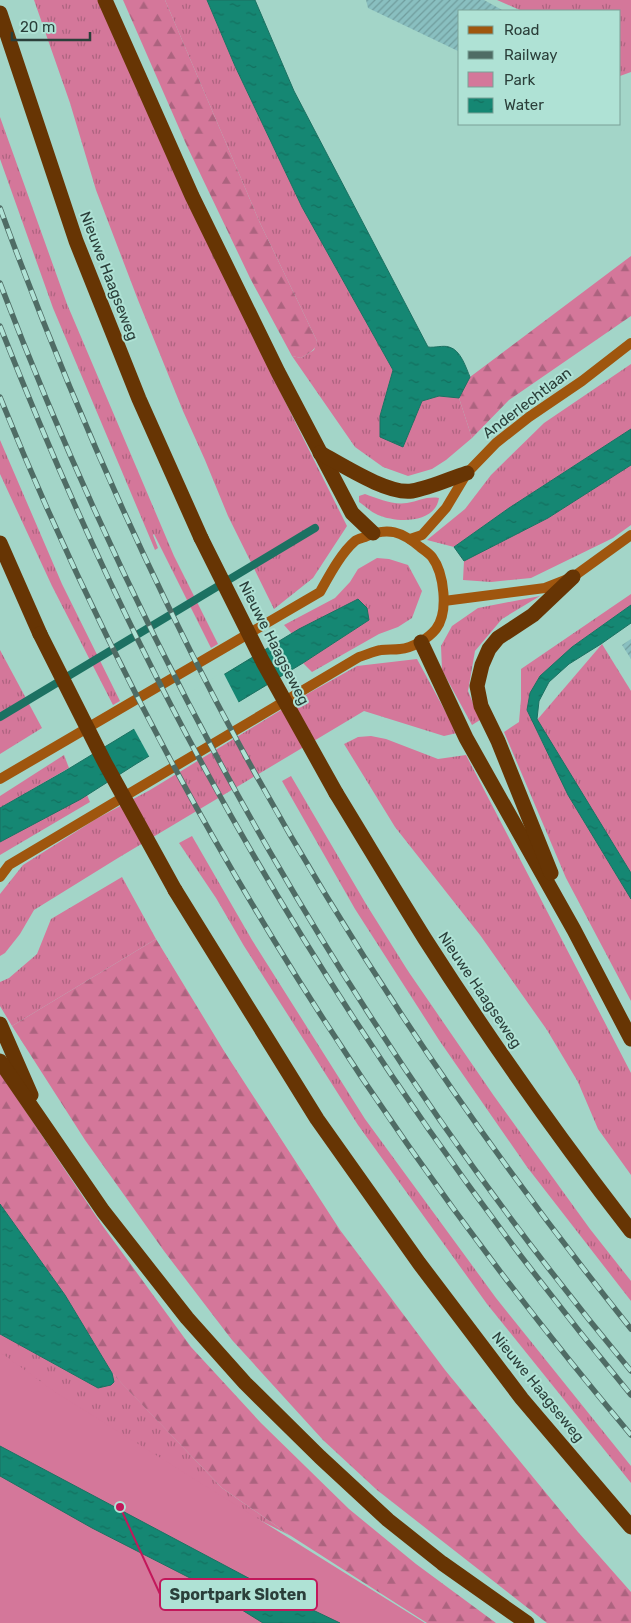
<svg xmlns="http://www.w3.org/2000/svg" width="631" height="1623" viewBox="0 0 631 1623" font-family="Rubik,sans-serif">
	<style>
		.grass { fill: url(#grass-tufts) }
		.forest { fill: url(#forest-firs) }
		.park { fill: #d4779a }
		.water { fill: url(#water-ripples); stroke: #1c7162 }
		.pier { fill: #a3d5c8 }
		.lines { fill: none; stroke-linecap: round; stroke-linejoin: round }
		.stream { stroke: #1c7162; stroke-width: 8 }
		.building { fill: url(#building-hatch) }
		.secondary { stroke: #9f560e; stroke-width: 10 }
		.highway { stroke: #673504; stroke-width: 15 }
		.rail-casing { stroke: #4f6c65; stroke-width: 5.5 }
		.rail { stroke: #afe2d5; stroke-width: 4; stroke-dasharray: 11; stroke-linecap: butt }
		.highway-bridge { stroke: #673504; stroke-width: 15 }
		.labels { text-anchor: middle; stroke-width: 4; stroke-linejoin: round; paint-order: stroke }
		.street-label { font-size: 15px; fill: #2b3f3a; stroke: #afe2d5 }
		.leader { fill: none; stroke: #c2185b; stroke-width: 2 }
		.callout-dot { fill: #c2185b; stroke: #afe2d5; stroke-width: 2 }
		.callout { fill: #afe2d5; stroke: #c2185b; stroke-width: 2 }
		.callout-label { font-size: 16px; text-anchor: middle; font-weight: bold; fill: #2b3f3a }
	</style>
	<defs>
		<pattern id="grass-tufts" width="24" height="20" patternUnits="userSpaceOnUse" patternTransform="scale(1.25)"><rect width="24" height="20" fill="#d4779a"/><path d="M3 7l-1-3M5 7V3M7 7l1-3M15 17l-1-3M17 17v-4M19 17l1-3" fill="none" stroke="#ac637f"/></pattern>
		<pattern id="forest-firs" width="22" height="20" patternUnits="userSpaceOnUse" patternTransform="scale(1.25)"><rect width="22" height="20" fill="#d4779a"/><path d="M5 1l3.5 6h-7zM16 11l3.5 6h-7z" fill="#ac637f"/></pattern>
		<pattern id="water-ripples" width="26" height="14" patternUnits="userSpaceOnUse" patternTransform="scale(1.25)"><rect width="26" height="14" fill="#158773"/><path d="M2 4q2-2 4 0t4 0M15 11q2-2 4 0t4 0" fill="none" stroke="#13705f"/></pattern>
		<pattern id="building-hatch" width="6" height="6" patternUnits="userSpaceOnUse" patternTransform="scale(1.25)"><rect width="6" height="6" fill="#89bfc0"/><path d="M-1 1l2-2M0 6l6-6M5 7l2-2" fill="none" stroke="#709d9d"/></pattern>
	</defs>
	<rect width="100%" height="100%" fill="#a3d5c8"/>
	<!-- grass -->
	<g class="grass">
		<path d="M34,0H99C176,178 260,353 347,526L313,578L274,609L228,516L205,460L183,411L138,300L96,190L70,103Z"/>
		<path d="M165,0H207L235,66L302,207L393,370L380,416L403,447L422,401L439,396L459,398L472,438L446,460L432,469L408,476L383,467L355,447L292,356L301,358L314,350L317,341L260,223Z"/>
		<path d="M497,0H631V72L620,76V11H522Z"/>
		<path d="M0,117L67,304L174,556L218,644L211,648L154,534L153,535L158,548L155,550L53,308L0,159Z"/>
		<path d="M631,364V429L509,508L454,547L427,540L465,509L491,475L544,423Z"/>
		<path d="M0,440L62,584L120,701L113,705L52,586L0,474Z"/>
		<path d="M631,465V525L613,538L531,578L491,582L463,580L464,561L548,518Z"/>
		<path d="M365,494C379,499 392,505 407,503C419,501 427,496 439,498C435,524 397,523 378,515C371,512 365,506 359,502V496Z"/>
		<path d="M377,558L389,559L408,565L422,591L412,618L398,627L379,634L312,672L303,663L369,620L358,600L292,634L284,625L335,598L350,582L358,569Z"/>
		<path d="M631,594V605L572,647L527,710L568,795L631,899V1001L566,878L504,732L519,722L521,699V669Z"/>
		<path d="M540,596L502,619L475,651L468,691L480,720L472,725L442,670L441,646L452,626L478,608Z"/>
		<path d="M602,644L631,691V873L537,720Z"/>
		<path d="M0,650L42,728L0,754Z"/>
		<path d="M417,659L457,733L444,736L364,711L118,858L34,910L20,934L5,953L0,956V894L23,865L96,819L150,790L309,693L357,666Z"/>
		<path d="M371,736L386,739L438,759L466,755L631,1073V1175L598,1129L578,1082L547,1030L480,935L395,827L344,744L358,737Z"/>
		<path d="M64,755L69,768L0,808V796Z"/>
		<path d="M291,776L366,904L408,971L494,1096L590,1229L631,1281V1301L527,1167L439,1040L355,909L282,781Z"/>
		<path d="M87,795L90,802L0,855V842Z"/>
		<path d="M192,836L252,940L365,1119L496,1298L631,1466V1483L487,1304L358,1125L244,946L216,898L179,843Z"/>
		<path d="M122,877L156,939L12,1026L0,1006V982L9,978L37,954L51,919Z"/>
		<path d="M0,1334L98,1388L113,1381L112,1373L222,1488L291,1536L0,1388Z"/>
	</g>
	<!-- forest -->
	<g class="forest">
		<path d="M123,0H165L260,223L317,341C317,350 307,354 301,358L292,356L250,278L186,144Z"/>
		<path d="M631,256V316L509,400L472,438L459,398L470,377Z"/>
		<path d="M156,939L224,1051L340,1230L445,1370L578,1532L631,1592V1623H547L377,1490L323,1440L232,1340L164,1251L85,1140L12,1026Z"/>
		<path d="M0,1073L102,1225L191,1347L261,1423L349,1509L416,1564L496,1623H427L291,1536L222,1488L126,1388L112,1373L65,1295L0,1204Z"/>
	</g>
	<!-- park -->
	<path class="park" d="M0,1352L55,1392L425,1623H0Z"/>
	<!-- water -->
	<g class="water">
		<path d="M207,0H255L294,91L428,347C435,348 443,345 449,347C461,350 466,368 470,377L459,398L439,396L422,401L403,447L380,437V416L393,370L302,207L235,66Z"/>
		<path d="M631,429V465L548,518L464,561L454,547L509,508Z"/>
		<path d="M358,599L367,608L369,620L303,663L136,764L81,799L0,842V808L65,771L299,629Z"/>
		<path d="M631,605V623L601,644L569,664L549,682L539,701L537,719L631,873V899L568,795L527,710L530,693L540,676L572,647Z"/>
		<path d="M0,1204L65,1295L112,1373L114,1382L111,1385L98,1388L0,1334Z"/>
		<path d="M0,1446L271,1590L340,1623H263L192,1579L92,1528L0,1476Z"/>
	</g>
	<!-- pier -->
	<path class="pier" d="M223,672L240,705L150,758L133,727Z"/>
	<g class="lines">
		<!-- stream -->
		<path class="stream" d="M0,717L315,528"/>
	</g>
	<!-- building -->
	<g class="building">
		<path d="M366,0H484L504,11H460V52L368,8Z"/>
		<path d="M631,639V659L622,645Z"/>
	</g>
	<g class="lines">
		<!-- secondary -->
		<g class="secondary">
			<path d="M410,539L422,535L446,508L467,473L496,443L529,417L582,381L631,343"/>
			<path d="M444,601L545,588L573,577L631,535"/>
			<path d="M0,779L320,592C329,576 341,553 355,541C357,539 362,538 365,537C388,526 402,532 420,547C424,550 429,553 432,557C444,573 449,612 436,629C428,639 412,648 400,649C394,650 387,649 381,650C374,651 366,655 359,657L9,865L0,877"/>
		</g>
		<!-- highway -->
		<g class="highway">
			<path d="M105,0L192,196L278,372L352,513L373,533"/>
			<path d="M0,13L76,241L139,399L201,538"/>
			<path d="M320,453C341,464 388,495 412,491C430,488 449,479 467,473"/>
			<path d="M0,543L40,634"/>
			<path d="M421,642L466,738L574,930L631,1039"/>
			<path d="M336,793C366,842 395,891 425,939C489,1039 558,1137 631,1231"/>
			<path d="M551,873L498,741L481,706L477,686L482,665L489,649L498,638L533,615L573,577"/>
			<path d="M175,890L317,1119L419,1263L522,1399L631,1527"/>
			<path d="M0,1024L31,1095"/>
			<path d="M0,1061L103,1211L187,1318L245,1383L320,1457L388,1520L442,1563L527,1623"/>
		</g>
		<defs>
			<g id="rail">
				<path d="M0,208C62,377 133,542 216,701C333,924 474,1133 631,1329"/>
				<path d="M0,283C150,676 361,1047 631,1371"/>
				<path d="M0,326C60,478 127,627 205,769C326,991 470,1200 631,1395"/>
				<path d="M0,397C152,774 369,1124 631,1435"/>
			</g>
		</defs>
		<!-- rail casing -->
		<use href="#rail" class="rail-casing"/>
		<!-- rail -->
		<use href="#rail" class="rail"/>
		<!-- highway-bridge -->
		<g class="highway-bridge">
			<path d="M201,538L263,662L336,793"/>
			<path d="M40,634L105,763L175,890"/>
		</g>
	</g>
	<g class="labels">
		<!-- street labels -->
		<g class="street-label">
			<text transform="translate(109 276) rotate(69)" y="5">Nieuwe Haagseweg</text>
			<text transform="translate(527 403) rotate(-37)" y="5">Anderlechtlaan</text>
			<text transform="translate(274 643) rotate(63)" y="5">Nieuwe Haagseweg</text>
			<text transform="translate(480 990) rotate(56)" y="5">Nieuwe Haagseweg</text>
			<text transform="translate(538 1387) rotate(51)" y="5">Nieuwe Haagseweg</text>
		</g>
	</g>
	<!-- callouts -->
	<path class="leader" d="M120 1507L160 1594"/>
	<circle class="callout-dot" cx="120" cy="1507" r="5"/>
	<rect class="callout" x="160" y="1579" width="157" height="31" rx="5"/>
	<g class="callout-label">
		<text x="238" y="1600">Sportpark Sloten</text>
	</g>
	<!-- legend -->
	<rect x="458" y="10" width="162" height="115" fill="#afe2d5" stroke="#7aa197"/>
	<rect x="468" y="26" width="25" height="8" fill="#9f560e" stroke="#7aa197"/>
	<text x="504" y="35" font-size="15" fill="#2b3f3a">Road</text>
	<rect x="468" y="51" width="25" height="8" fill="#4f6c65" stroke="#7aa197"/>
	<text x="504" y="60" font-size="15" fill="#2b3f3a">Railway</text>
	<rect x="468" y="72" width="25" height="15" fill="#d4779a" stroke="#7aa197"/>
	<text x="504" y="85" font-size="15" fill="#2b3f3a">Park</text>
	<rect x="468" y="98" width="25" height="15" fill="url(#water-ripples)" stroke="#7aa197"/>
	<text x="504" y="110" font-size="15" fill="#2b3f3a">Water</text>
	<!-- scale -->
	<path d="M12 32v8h78v-8" fill="none" stroke="#2b3f3a" stroke-width="2.5"/>
	<text x="20" y="32" font-size="15" fill="#2b3f3a" stroke="#afe2d5" stroke-width="4" paint-order="stroke">20 m</text>
</svg>
